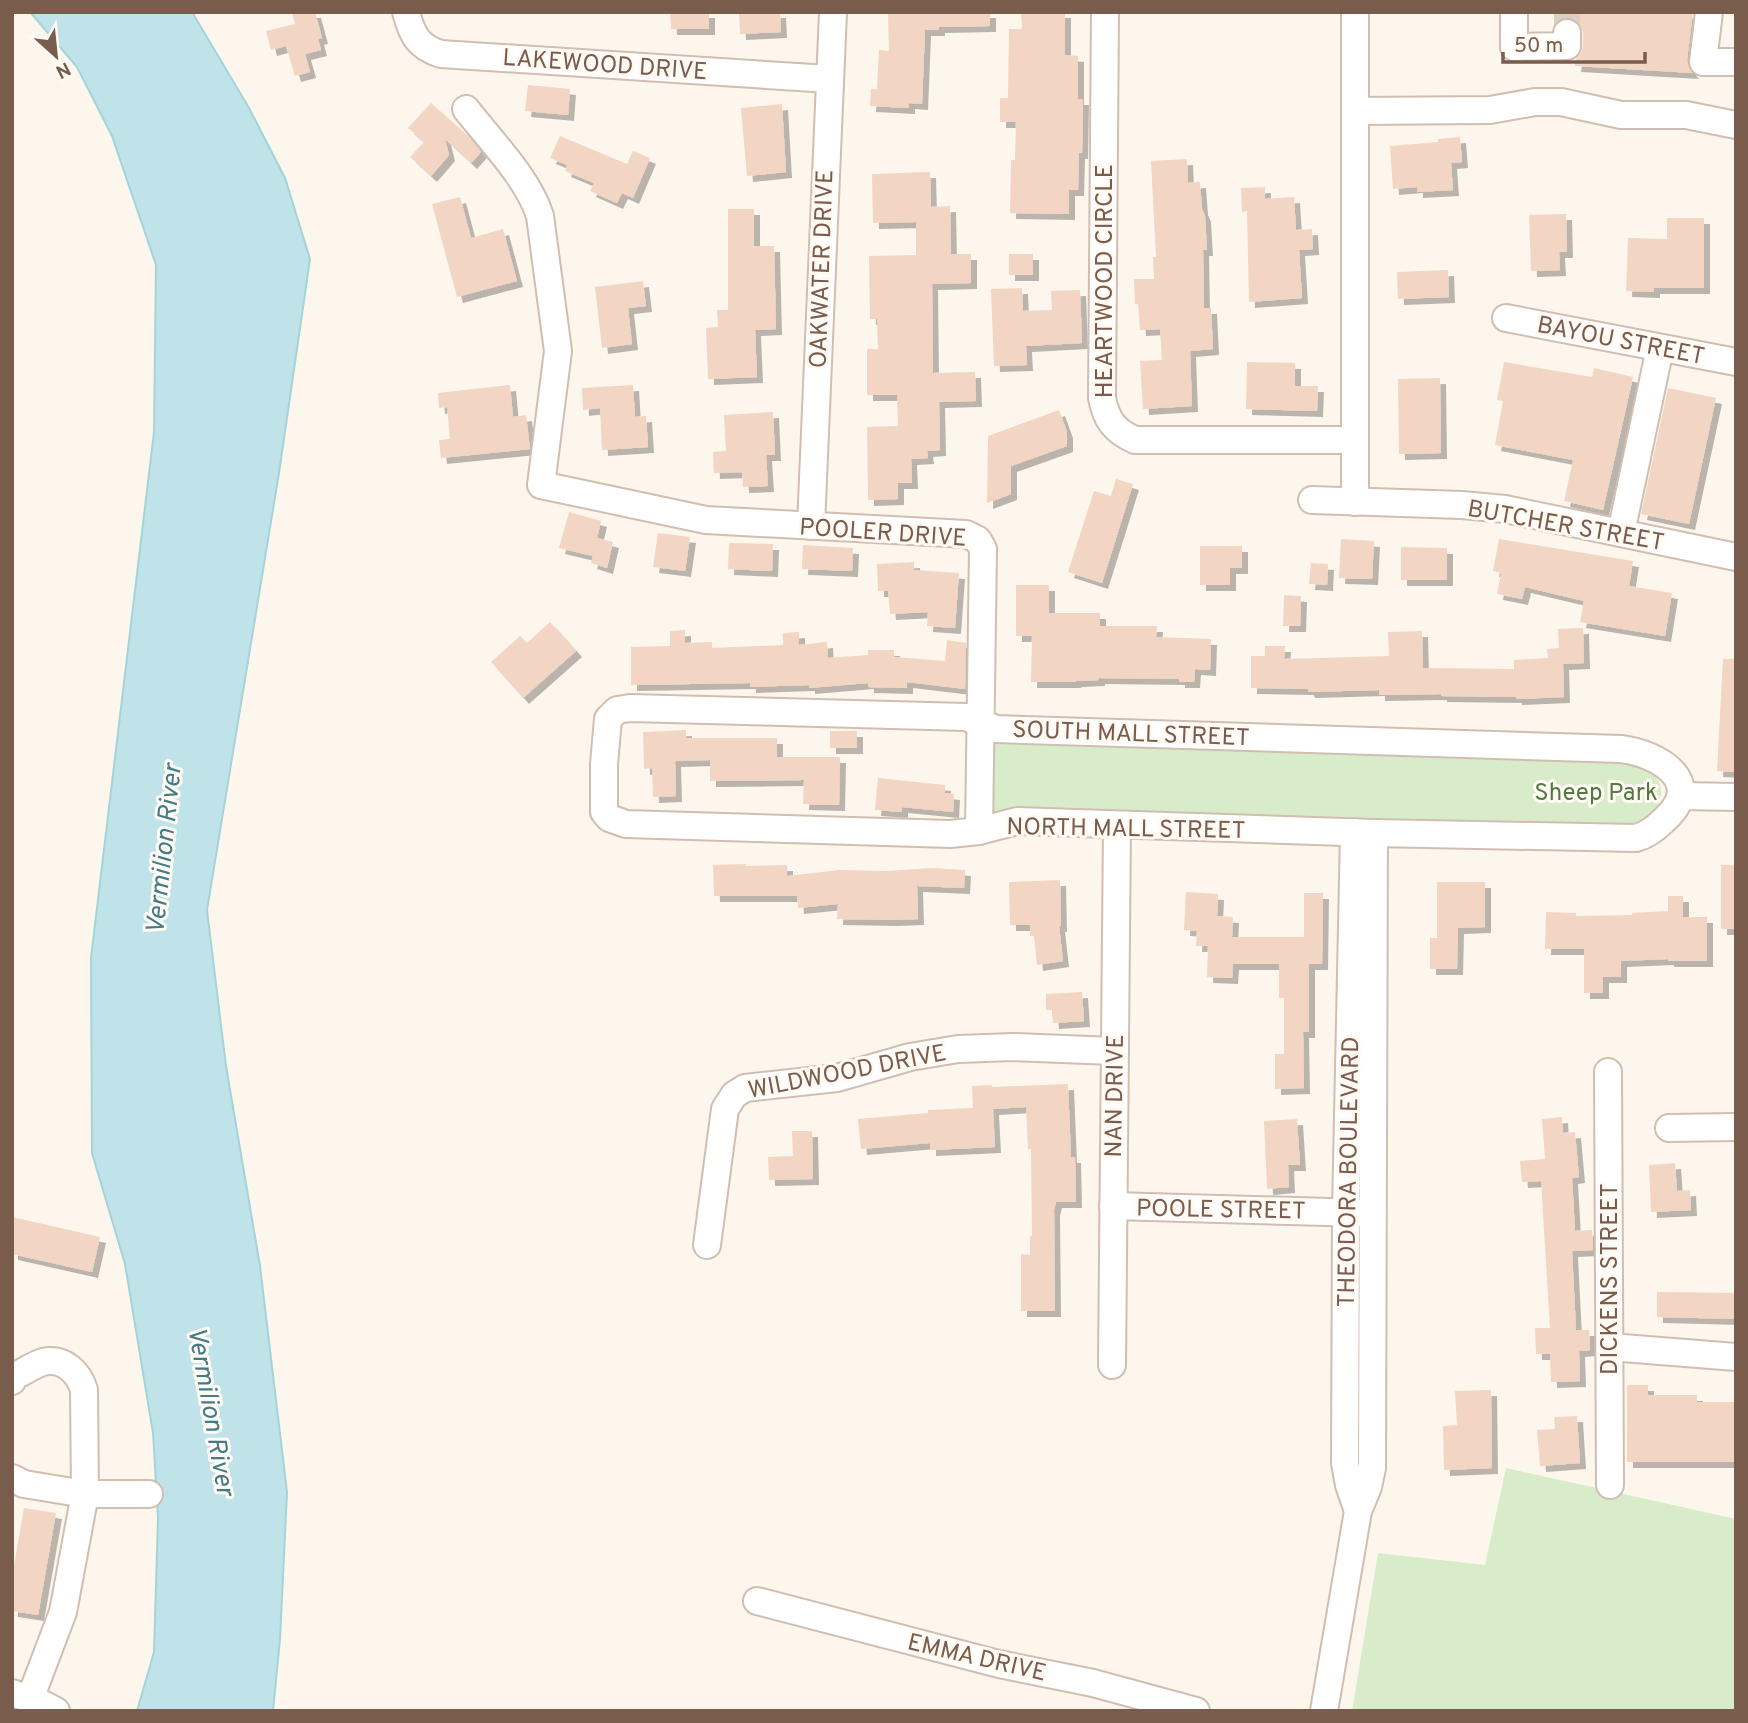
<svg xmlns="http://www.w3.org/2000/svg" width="1748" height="1723" viewBox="0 0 1748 1723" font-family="Overpass,sans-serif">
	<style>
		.green { fill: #d8ecc9 }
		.water { fill: #bfe3e8; stroke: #a5d3da; stroke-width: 2 }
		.building { fill: #f3d5c3; filter: url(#shadow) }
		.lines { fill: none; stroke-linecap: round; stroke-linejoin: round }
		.minor-tunnel { stroke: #dcd0c4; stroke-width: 26; stroke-dasharray: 26 13; stroke-linecap: butt }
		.minor-casing { stroke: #d1beb0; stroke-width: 30 }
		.minor { stroke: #fff; stroke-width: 26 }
		.labels { text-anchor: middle; stroke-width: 6; stroke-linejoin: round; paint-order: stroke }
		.street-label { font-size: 24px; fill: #7a5c4d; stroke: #fffaf3 }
		.park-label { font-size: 24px; fill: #537a41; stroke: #fffaf3 }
		.water-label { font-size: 26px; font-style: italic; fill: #437c86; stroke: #fffaf3 }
	</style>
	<defs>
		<filter id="shadow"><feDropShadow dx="6" dy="6" stdDeviation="0" flood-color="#0004"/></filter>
	</defs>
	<rect width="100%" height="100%" fill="#fdf6ec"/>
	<!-- green -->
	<g class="green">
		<path d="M994,739L1623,756C1632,761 1650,767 1656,776C1668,792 1657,814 1641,823C1634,827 1622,828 1614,830L993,813Z"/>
		<path d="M1506,1468L1736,1519V1711H1352L1378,1553L1485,1565Z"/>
	</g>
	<!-- water -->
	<path class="water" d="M30,12H192L249,108L285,178L310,259L279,473L207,910L226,1066L260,1266L287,1492L280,1639L273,1711H137L154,1652L158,1518L153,1433L125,1264L92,1153L91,958L154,432L156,265L112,136L77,67Z"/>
	<!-- building -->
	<g class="building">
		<path d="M292,12H315L322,38L318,39L321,50L305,54L310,72L295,76L286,46L271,50L266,31L295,24Z"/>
		<path d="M670,12H709V29H671Z"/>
		<path d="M739,12H780L781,32L740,34Z"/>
		<path d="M888,12H990V26L939,27V30H925L922,104L909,103V108L870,106L871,89H877L879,50L889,51Z"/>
		<path d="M1021,12H1065V55L1078,56V99H1083L1082,153H1079L1078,190H1069V214L1010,213L1011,160H1015L1016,122H1000V98H1008L1009,29H1022Z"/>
		<path d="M1579,12H1693L1687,60L1689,68L1693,73L1575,66L1576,59L1581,53L1583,46V32L1578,22Z"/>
		<path d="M528,85L570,89L568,115L525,111Z"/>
		<path d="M431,103L467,135L481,152L471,163L445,139L449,155L431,176L410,157L424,142L408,128Z"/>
		<path d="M782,104L786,172L747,176L741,108Z"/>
		<path d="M560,136L627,164L633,151L650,158L633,198L622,193L617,203L590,191L594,183L565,171L567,165L550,158Z"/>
		<path d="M1460,137L1462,162L1451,163L1453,190L1417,192V187L1393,189L1390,146L1438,142V139Z"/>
		<path d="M1187,159L1188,183L1200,182L1202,209L1205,216L1207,250H1203L1204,308H1211L1213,349L1190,351L1192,406L1143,409L1140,361L1162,360L1160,329L1140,330L1138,304H1135L1134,279H1154L1153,257H1156L1151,161Z"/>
		<path d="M930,172L931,207L950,206L951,254H971V283L932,284L933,373L975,372L976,401L939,402L940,450L927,451L928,458L911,459L912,483H898V499L868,500L867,427L898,426L897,395H867V349H878L877,319H870L869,256L916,255V222L873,223L872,174Z"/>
		<path d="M1265,187V199L1294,197L1296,230L1312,229L1313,249L1299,250L1302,298L1249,302L1247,211L1242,212L1241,188Z"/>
		<path d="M460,197L471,238L503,229L517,281L457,297L432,204Z"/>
		<path d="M728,209H754V246H774L776,329L755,330L757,377L708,379L706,328L718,327L717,310H728Z"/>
		<path d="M1566,214L1567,252H1559L1560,270L1531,271L1529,215Z"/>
		<path d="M1667,218H1704V288H1654V292L1626,291L1628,238L1667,239Z"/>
		<rect x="1009" y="254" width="24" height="21"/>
		<path d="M1448,270L1449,297L1398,299L1397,272Z"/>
		<path d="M643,281L646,306L628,308L632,344L602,348L595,287Z"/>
		<path d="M1022,288L1023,311L1052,310L1051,291L1080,290L1082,343L1026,346L1027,365L994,366L991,289Z"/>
		<path d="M1247,362L1295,363V386H1318L1317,411L1246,409Z"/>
		<path d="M1504,362L1592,377L1594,368L1633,377L1603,510L1564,501L1573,460L1495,445L1503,401L1497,400Z"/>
		<path d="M1440,378L1441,453L1399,454L1398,379Z"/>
		<path d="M510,385L513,417L526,415L530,449L441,458L439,440L450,439L447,407L439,408L438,393Z"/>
		<path d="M633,385L635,417L646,416L648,447L602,450L600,408L583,410L582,388Z"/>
		<path d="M1668,388L1716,398L1689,524L1641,514Z"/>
		<path d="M1059,410L1067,432V446L1011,466V494L987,503L988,436Z"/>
		<path d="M773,412L775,455H766L768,486L743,487L742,472L714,473L713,452L726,451L724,415Z"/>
		<path d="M1116,479L1133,484L1102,583L1068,572L1094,491L1111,496Z"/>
		<path d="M569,512L601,521L597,538L613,542L607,568L591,563L593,556L559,548Z"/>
		<path d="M658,533L690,537L685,571L653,567Z"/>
		<path d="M1341,539L1374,541L1372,579L1339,578Z"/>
		<path d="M1499,539L1633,561L1629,586L1672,593L1665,636L1580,622L1584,601L1525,587L1522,599L1497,594L1501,573L1493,571Z"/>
		<path d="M729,543L773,544L772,571L728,569Z"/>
		<path d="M803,545L853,548L852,571L802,569Z"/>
		<path d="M1200,546H1242V568H1230V585H1200Z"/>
		<path d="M1401,547L1447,548V580H1401Z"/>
		<path d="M914,562V570L959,573L955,628L927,626L928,612L890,614L888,591H878L877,564Z"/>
		<path d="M1311,563L1328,564L1327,585L1309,584Z"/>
		<path d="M1016,585H1049V613H1100V626H1157L1156,637L1211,639L1210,670L1195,669L1194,682H1179V679L1099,678V680L1076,681L1075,682H1031L1032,636H1016Z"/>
		<path d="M1284,595L1301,596L1300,626H1283Z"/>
		<path d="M550,622L576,651L523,698L491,662L520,636L527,643Z"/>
		<path d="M1583,628L1584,663L1563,664L1564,697L1516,699V697L1441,696V694L1379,695V690L1309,692L1308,689L1251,688V656H1265V646H1285L1284,659L1389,656L1388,632L1422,631L1423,668L1514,669V660L1548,658L1547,649L1559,648L1558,629Z"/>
		<path d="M685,630V643L712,642V648L783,645V633L799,632V645L827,642L828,658L868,655V650H894V657L945,661L947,640L966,643L965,689L907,682V688L868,687V683L809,688V685L750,687V683L631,685V647L670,646V631Z"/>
		<path d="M1723,659H1736V772L1717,771Z"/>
		<path d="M686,730V738H777V757H840L839,805L803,804L804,780L710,781V760L675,761L676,796L653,797L652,768L644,769L643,732Z"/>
		<rect x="830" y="731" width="27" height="17"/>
		<path d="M878,778L945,785V793L954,794L953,812L902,807V812L875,810Z"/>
		<path d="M746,864V866L787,865V876L839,870L886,871L932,868L965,870L964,888L917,886L918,919L892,920L837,919L838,904L798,908L797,896H714L713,865Z"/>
		<rect x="1721" y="865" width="15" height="64"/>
		<path d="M1060,880L1061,926H1059L1063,961L1037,965L1034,936H1030V925H1010L1009,882Z"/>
		<path d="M1437,882H1485V927L1458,928L1457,969H1430V938H1437Z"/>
		<path d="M1186,892L1218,894L1217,916L1233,917L1232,937H1304V893H1323L1322,964H1309V1032H1303L1304,1088L1275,1089V1054H1284V998H1279V964H1233L1232,978L1207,977L1208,946H1196L1197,931L1184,930Z"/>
		<path d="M1668,896H1683V917H1707V961H1668V959L1621,961V977H1603V993H1584V949H1545L1546,912L1576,913V916L1632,915V913L1668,911Z"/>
		<path d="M1082,992L1084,1021L1053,1023L1052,1010H1046V994Z"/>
		<path d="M1068,1084L1071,1157H1075L1076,1202H1056L1054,1210L1055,1311H1021V1254L1030,1255V1236H1032L1031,1149H1028L1026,1107L993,1109L995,1147L930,1150V1143L861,1149L858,1119L928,1113V1110L973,1108L972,1086L992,1085V1087Z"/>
		<path d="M1562,1117L1563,1133L1575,1132L1579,1177L1572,1178L1575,1231L1592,1230L1593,1250L1572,1251L1576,1330H1589L1590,1350L1579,1351L1580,1381L1551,1382L1550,1354H1536L1535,1328H1550L1541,1181L1522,1182L1520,1161L1545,1159L1542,1119Z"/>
		<path d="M1297,1119L1300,1165H1288L1289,1187L1267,1189L1264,1121Z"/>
		<path d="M792,1131H812L813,1179L769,1180L768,1157L793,1156Z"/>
		<path d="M1675,1163L1677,1191L1690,1190L1691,1210L1651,1212L1649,1165Z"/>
		<path d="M12,1217L100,1237L92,1272L12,1254Z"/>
		<path d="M1657,1292L1736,1293V1319L1657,1317Z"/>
		<path d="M1627,1385H1648V1395H1697V1402H1736V1462H1627Z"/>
		<path d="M1491,1390L1492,1468L1444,1470L1443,1426L1457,1425L1455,1391Z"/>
		<path d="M1577,1416L1580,1463L1540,1466L1537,1430L1555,1429L1554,1417Z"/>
		<path d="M24,1508L56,1513L38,1615L12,1611V1577Z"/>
	</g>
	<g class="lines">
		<!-- minor-tunnel -->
		<path class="minor-tunnel" d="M1567,33V12"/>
		<defs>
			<g id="minor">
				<path d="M406,12C412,35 418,47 441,54L829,79"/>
				<path d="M1105,12L1102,398C1106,419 1114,431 1135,440H1355"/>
				<path d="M1355,12V502"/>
				<path d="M1514,12V47L1567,46V33"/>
				<path d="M1709,12L1703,62H1736"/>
				<path d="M466,109C490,140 528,178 540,216L558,351L541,485L706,520L966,534L978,540L983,549L979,831"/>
				<path d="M1355,111L1490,110L1535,102H1561L1621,115H1686L1736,125"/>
				<path d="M1506,318L1736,362"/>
				<path d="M1312,500L1462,505L1505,509L1736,557"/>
				<path d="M811,526L833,12"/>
				<path d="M1621,533L1660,348"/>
				<path d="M630,708L966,717L996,729L1621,749C1660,754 1707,783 1663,821C1655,829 1647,835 1636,838L1374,833L1017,821L979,831L950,834L626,824L609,818L604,812V764L608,719L617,710Z"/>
				<path d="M1681,796L1736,797"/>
				<path d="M1354,832L1346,1212L1345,1463L1349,1485L1358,1511"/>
				<path d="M1608,1072L1610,1485"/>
				<path d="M1669,1128L1736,1127"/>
				<path d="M1113,1206L1364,1213"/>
				<path d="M707,1245L725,1109L734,1095L745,1088L837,1078L910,1057L958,1049L1013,1047L1114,1051"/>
				<path d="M1610,1347L1736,1357"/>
				<path d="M1112,1365L1117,826"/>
				<path d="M12,1381L13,1377C22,1373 33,1365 43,1362C64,1357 79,1373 84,1390L85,1494L24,1484L12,1478"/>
				<path d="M757,1601L999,1664L1093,1683L1196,1711"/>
				<path d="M12,1693L39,1702L56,1711"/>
				<path d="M30,1699L63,1612L85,1494H149"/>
				<path d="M1324,1711L1358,1511L1368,1487L1372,1468L1374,833"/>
			</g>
		</defs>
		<!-- minor casing -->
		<use href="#minor" class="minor-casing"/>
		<!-- minor -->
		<use href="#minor" class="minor"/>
	</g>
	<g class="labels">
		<!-- street labels -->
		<g class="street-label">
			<text transform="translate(605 64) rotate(4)" y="8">LAKEWOOD DRIVE</text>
			<text transform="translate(821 269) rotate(-88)" y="8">OAKWATER DRIVE</text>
			<text transform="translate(1104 281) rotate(-90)" y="8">HEARTWOOD CIRCLE</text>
			<text transform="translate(1621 340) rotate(11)" y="8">BAYOU STREET</text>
			<text transform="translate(1566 525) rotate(10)" y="8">BUTCHER STREET</text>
			<text transform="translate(883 532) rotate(4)" y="8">POOLER DRIVE</text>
			<text transform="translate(1131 733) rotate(2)" y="8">SOUTH MALL STREET</text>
			<text transform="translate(1126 828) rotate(1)" y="8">NORTH MALL STREET</text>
			<text transform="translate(847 1071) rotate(-11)" y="8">WILDWOOD DRIVE</text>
			<text transform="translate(1114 1096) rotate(-89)" y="8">NAN DRIVE</text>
			<text transform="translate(1348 1172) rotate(-89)" y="8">THEODORA BOULEVARD</text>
			<text transform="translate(1221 1209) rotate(1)" y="8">POOLE STREET</text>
			<text transform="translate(1609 1279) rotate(-90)" y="8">DICKENS STREET</text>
			<text transform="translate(977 1657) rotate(13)" y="8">EMMA DRIVE</text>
		</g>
		<!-- park labels -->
		<g class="park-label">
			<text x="1596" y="800">Sheep Park</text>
		</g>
		<!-- water labels -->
		<g class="water-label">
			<text transform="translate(163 849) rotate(-84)" y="9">Vermilion River</text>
			<text transform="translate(212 1411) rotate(80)" y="9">Vermilion River</text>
		</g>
	</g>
	<!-- border -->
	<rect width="1748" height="1723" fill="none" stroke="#7a5c4d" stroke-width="28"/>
	<!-- north arrow -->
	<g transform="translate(56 56) rotate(153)" stroke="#fffaf3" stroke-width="5" paint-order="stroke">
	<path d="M0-5L12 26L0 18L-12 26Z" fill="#7a5c4d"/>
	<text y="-10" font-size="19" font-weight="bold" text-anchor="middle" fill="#7a5c4d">N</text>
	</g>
	<!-- scale -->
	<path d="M1503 52v10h142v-10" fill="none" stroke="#7a5c4d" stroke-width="3.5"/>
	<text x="1514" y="52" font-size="21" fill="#7a5c4d" stroke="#fffaf3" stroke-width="5" paint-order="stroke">50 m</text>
</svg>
